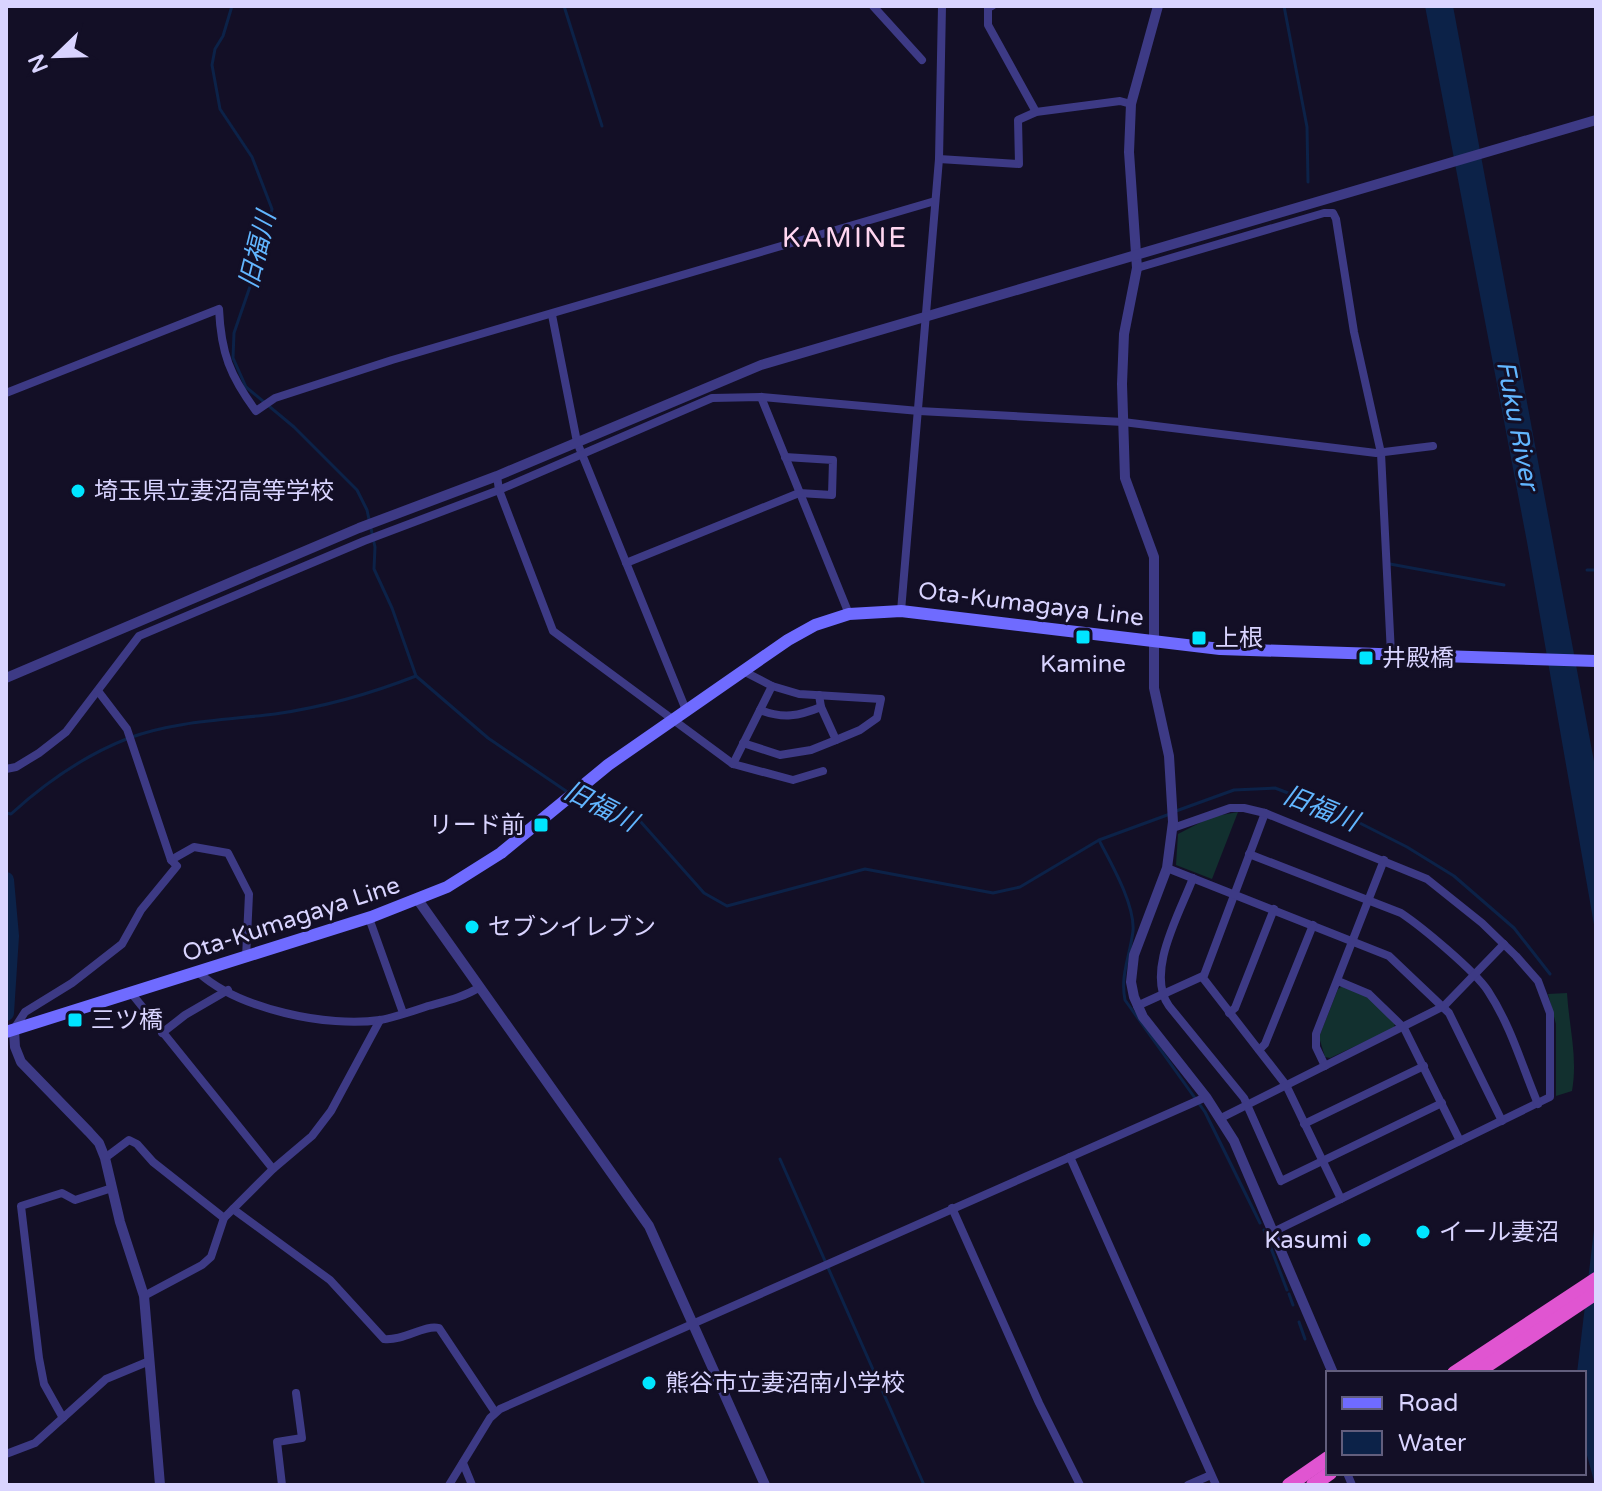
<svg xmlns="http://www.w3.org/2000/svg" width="1602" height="1491" viewBox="0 0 1602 1491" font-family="'Varela Round','Noto Sans JP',sans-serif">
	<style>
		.green { fill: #12302f }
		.water { fill: #0c2248 }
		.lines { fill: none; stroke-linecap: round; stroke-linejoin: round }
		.stream { stroke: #0c2248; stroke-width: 3 }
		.river { stroke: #0c2248; stroke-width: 16 }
		.minor { stroke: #3d3a85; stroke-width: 8 }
		.tertiary { stroke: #3d3a85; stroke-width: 10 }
		.secondary { stroke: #6f6bff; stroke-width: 12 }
		.trunk { stroke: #e055d1; stroke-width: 14 }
		.poi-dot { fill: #00e5ff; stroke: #130f26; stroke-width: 3 }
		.labels { text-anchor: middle; stroke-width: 6; stroke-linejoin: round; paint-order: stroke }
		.poi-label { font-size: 24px; fill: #d9d4ff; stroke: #130f26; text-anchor: start }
		.street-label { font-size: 24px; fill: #d9d4ff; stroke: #130f26 }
		.water-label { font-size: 26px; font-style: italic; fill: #62b6ff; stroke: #130f26 }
		.quarter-label { font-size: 28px; letter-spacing: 2px; fill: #ffd6f0; stroke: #130f26 }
	</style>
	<rect width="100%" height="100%" fill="#130f26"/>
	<!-- green -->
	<g class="green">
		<path d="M1238,812L1212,879L1176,865L1178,834L1211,817Z"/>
		<path d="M1344,985L1363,993L1395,1022L1394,1028L1330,1058L1325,1057L1319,1037L1338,989Z"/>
		<path d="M1567,993C1569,1027 1578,1057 1572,1091L1556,1096V1024L1548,994Z"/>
	</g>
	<!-- water -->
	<g class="water">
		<path d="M1425,6H1453L1596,772V936L1527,542Z"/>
		<path d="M1596,1213V1485H1595L1584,1444V1373H1577Z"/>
	</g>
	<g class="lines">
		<!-- stream -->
		<g class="stream">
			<path d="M232,6L223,36L215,49L212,65L220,109L252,157L272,209L266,240L234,333L233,358L246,387L294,427L357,490L367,510L375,547L374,569L392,608L416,676L488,738L569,793"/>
			<path d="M564,6L602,126"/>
			<path d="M1284,6L1307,127L1308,182"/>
			<path d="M1390,564L1504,585"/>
			<path d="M1587,570H1596"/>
			<path d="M576,796C597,806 621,809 640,821L704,893L727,906L865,869L993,893L1020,887L1099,840L1170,814"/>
			<path d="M1176,811L1234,790L1275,788L1340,813L1407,847L1454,876L1514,928L1550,974"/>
			<path d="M6,813L11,814C46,782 85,755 129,738C175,721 227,720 275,714C324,707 370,694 416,676"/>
			<path d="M1100,842C1112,865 1135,905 1133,931C1130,956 1120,975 1125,1000L1205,1112L1260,1223"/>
			<path d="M780,1159L924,1485"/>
			<path d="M1264,1230L1287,1290"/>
			<path d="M1289,1294L1293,1305"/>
			<path d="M1299,1322L1305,1339"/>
		</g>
		<!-- river -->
		<path class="river" d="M6,880L11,936L6,1013"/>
		<!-- minor -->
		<g class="minor">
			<path d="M873,6L922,60"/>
			<path d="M992,6L988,8V25L1036,112"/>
			<path d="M939,159L1019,164L1018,120L1036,112L1120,101L1131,104"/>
			<path d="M1137,268L1324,213H1333L1336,219L1354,332L1381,453L1391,654"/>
			<path d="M552,315L577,442L686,710"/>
			<path d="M6,393L219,309C221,353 230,376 256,411L275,398L392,360L935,201"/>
			<path d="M761,397L849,614"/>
			<path d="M497,476L499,490L553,631L733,764L793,780L823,771"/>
			<path d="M626,563L799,493L832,495L833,460L785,457"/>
			<path d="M901,611L939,159L942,6"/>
			<path d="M743,671L772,686L799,694L881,699L877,718L860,730L836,740"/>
			<path d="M760,710C783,719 799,716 821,707"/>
			<path d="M743,743L780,755L811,750L836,740L821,707L819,695"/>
			<path d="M733,764L772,686"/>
			<path d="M6,769L16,767L39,753L66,732L139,636L364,541L499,490L712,398L761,397L919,411L1123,422L1376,453L1433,446"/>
			<path d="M1265,813L1203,978L1286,1085L1341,1199"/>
			<path d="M1173,828L1230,808H1244L1265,813L1427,879L1482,923L1516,956L1538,981L1550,1013V1097L1273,1232"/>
			<path d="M1249,854L1401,913C1422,927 1475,971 1488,991C1511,1026 1522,1066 1538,1104"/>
			<path d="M171,860L194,847L228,853L249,894L246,958"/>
			<path d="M1167,868L1389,956L1449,1013L1502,1121"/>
			<path d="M1193,878C1180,913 1145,972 1169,1006L1244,1098L1281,1181L1442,1103"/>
			<path d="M369,918L403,1013"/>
			<path d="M199,973C239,1009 328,1028 380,1020C396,1017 413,1011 428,1006C446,1001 464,997 480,987"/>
			<path d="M1338,981L1369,994L1404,1028L1460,1141"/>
			<path d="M132,994L273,1169"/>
			<path d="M1137,1006L1203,976"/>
			<path d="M1229,1013L1235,1008L1274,909"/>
			<path d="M14,1029L25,1012L72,983L122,944L141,910L177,866L171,860L127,729L98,691"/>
			<path d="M162,1033L185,1015L228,990"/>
			<path d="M1259,1050L1265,1044L1313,925"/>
			<path d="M1325,1066L1316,1047V1034L1384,860"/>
			<path d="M1221,1118L1444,1006L1504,944"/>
			<path d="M1304,1124L1424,1066"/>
			<path d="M1070,1157L1216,1485"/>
			<path d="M105,1158L129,1140L137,1144L153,1162L224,1218"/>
			<path d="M952,1208L1039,1403L1080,1485"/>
			<path d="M233,1209L330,1280L384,1339C404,1341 425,1324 439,1328L495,1412"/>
			<path d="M144,1296L202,1265L211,1257L224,1218L273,1169L312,1136L331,1111L380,1020"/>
			<path d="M63,1418L44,1384L39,1358L21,1206L62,1193L75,1200L112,1188"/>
			<path d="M6,1454L35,1443L106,1379L147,1362"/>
			<path d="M463,1463L472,1485"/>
			<path d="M1347,1473L1352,1485"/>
			<path d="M282,1485L277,1442L302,1438L296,1393"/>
			<path d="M449,1485L490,1418L500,1409L1206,1097"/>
			<path d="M1188,1485L1211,1475"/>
		</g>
		<!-- tertiary -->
		<g class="tertiary">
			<path d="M1158,6L1131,104L1129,152L1137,268L1124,334L1122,384L1125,478L1154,557V688L1169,756L1173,822L1167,868L1134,955L1131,982L1134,997L1143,1017L1206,1097L1234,1141L1333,1373"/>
			<path d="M6,678L359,528L497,476L761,365L1596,120"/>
			<path d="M418,900L649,1226L765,1485"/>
			<path d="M14,1030L15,1047L21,1062L89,1132L99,1143L105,1158L120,1222L144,1296L160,1485"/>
		</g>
		<!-- secondary -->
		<path class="secondary" d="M6,1032L371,917L447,887L501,853L608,765L788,640L815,625L849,614L901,611L1220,649L1596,661"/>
		<!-- trunk -->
		<g class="trunk">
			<path d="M1454,1373L1596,1279"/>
			<path d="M1476,1373L1596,1293"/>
			<path d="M1289,1485L1328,1458"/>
			<path d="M1313,1485L1330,1473"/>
		</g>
	</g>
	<!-- markers -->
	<g class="poi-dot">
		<circle cx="78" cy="491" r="8"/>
		<rect x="1075" y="629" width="16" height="16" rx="4"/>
		<rect x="1191" y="630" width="16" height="16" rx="4"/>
		<rect x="1358" y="650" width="16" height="16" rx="4"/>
		<rect x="533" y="817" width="16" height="16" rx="4"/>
		<circle cx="472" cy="927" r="8"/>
		<rect x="67" y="1012" width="16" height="16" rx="4"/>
		<circle cx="1423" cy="1232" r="8"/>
		<circle cx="1364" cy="1240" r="8"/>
		<circle cx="649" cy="1383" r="8"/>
	</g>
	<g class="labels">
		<!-- poi labels -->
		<g class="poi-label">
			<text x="94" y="499">埼玉県立妻沼高等学校</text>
			<text x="1215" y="646">上根</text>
			<text x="1382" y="666">井殿橋</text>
			<text x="1083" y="672" text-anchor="middle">Kamine</text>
			<text x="525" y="833" text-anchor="end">リード前</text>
			<text x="488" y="935">セブンイレブン</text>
			<text x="91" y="1028">三ツ橋</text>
			<text x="1439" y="1240">イール妻沼</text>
			<text x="1348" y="1248" text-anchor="end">Kasumi</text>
			<text x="665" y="1391">熊谷市立妻沼南小学校</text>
		</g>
		<!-- street labels -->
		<g class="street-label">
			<text transform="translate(1031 604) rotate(7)" y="8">Ota-Kumagaya Line</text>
			<text transform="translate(291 919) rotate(-18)" y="8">Ota-Kumagaya Line</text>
		</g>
		<!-- water labels -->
		<g class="water-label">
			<text transform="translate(257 250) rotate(-76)" y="9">旧福川</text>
			<text transform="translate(1518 425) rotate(79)" y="9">Fuku River</text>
			<text transform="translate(601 806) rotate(27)" y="9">旧福川</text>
			<text transform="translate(1321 808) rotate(22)" y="9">旧福川</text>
		</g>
		<!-- quarter labels -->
		<g class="quarter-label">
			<text x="845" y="247">KAMINE</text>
		</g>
	</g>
	<!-- border -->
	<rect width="1602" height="1491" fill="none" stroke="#d9d4ff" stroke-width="16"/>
	<!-- legend -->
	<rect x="1326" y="1371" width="260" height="104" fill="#130f26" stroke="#625e7d" stroke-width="2"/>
	<rect x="1342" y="1397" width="40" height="12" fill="#6f6bff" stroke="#625e7d" stroke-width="2"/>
	<text x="1398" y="1411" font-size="24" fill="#d9d4ff">Road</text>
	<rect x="1342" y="1431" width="40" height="24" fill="#0c2248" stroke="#625e7d" stroke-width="2"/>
	<text x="1398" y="1451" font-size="24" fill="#d9d4ff">Water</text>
	<!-- north arrow -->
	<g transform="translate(56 56) rotate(247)" stroke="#130f26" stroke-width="6" paint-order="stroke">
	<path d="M0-6L14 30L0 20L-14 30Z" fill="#d9d4ff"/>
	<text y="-12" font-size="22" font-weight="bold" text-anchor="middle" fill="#d9d4ff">N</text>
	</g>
</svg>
